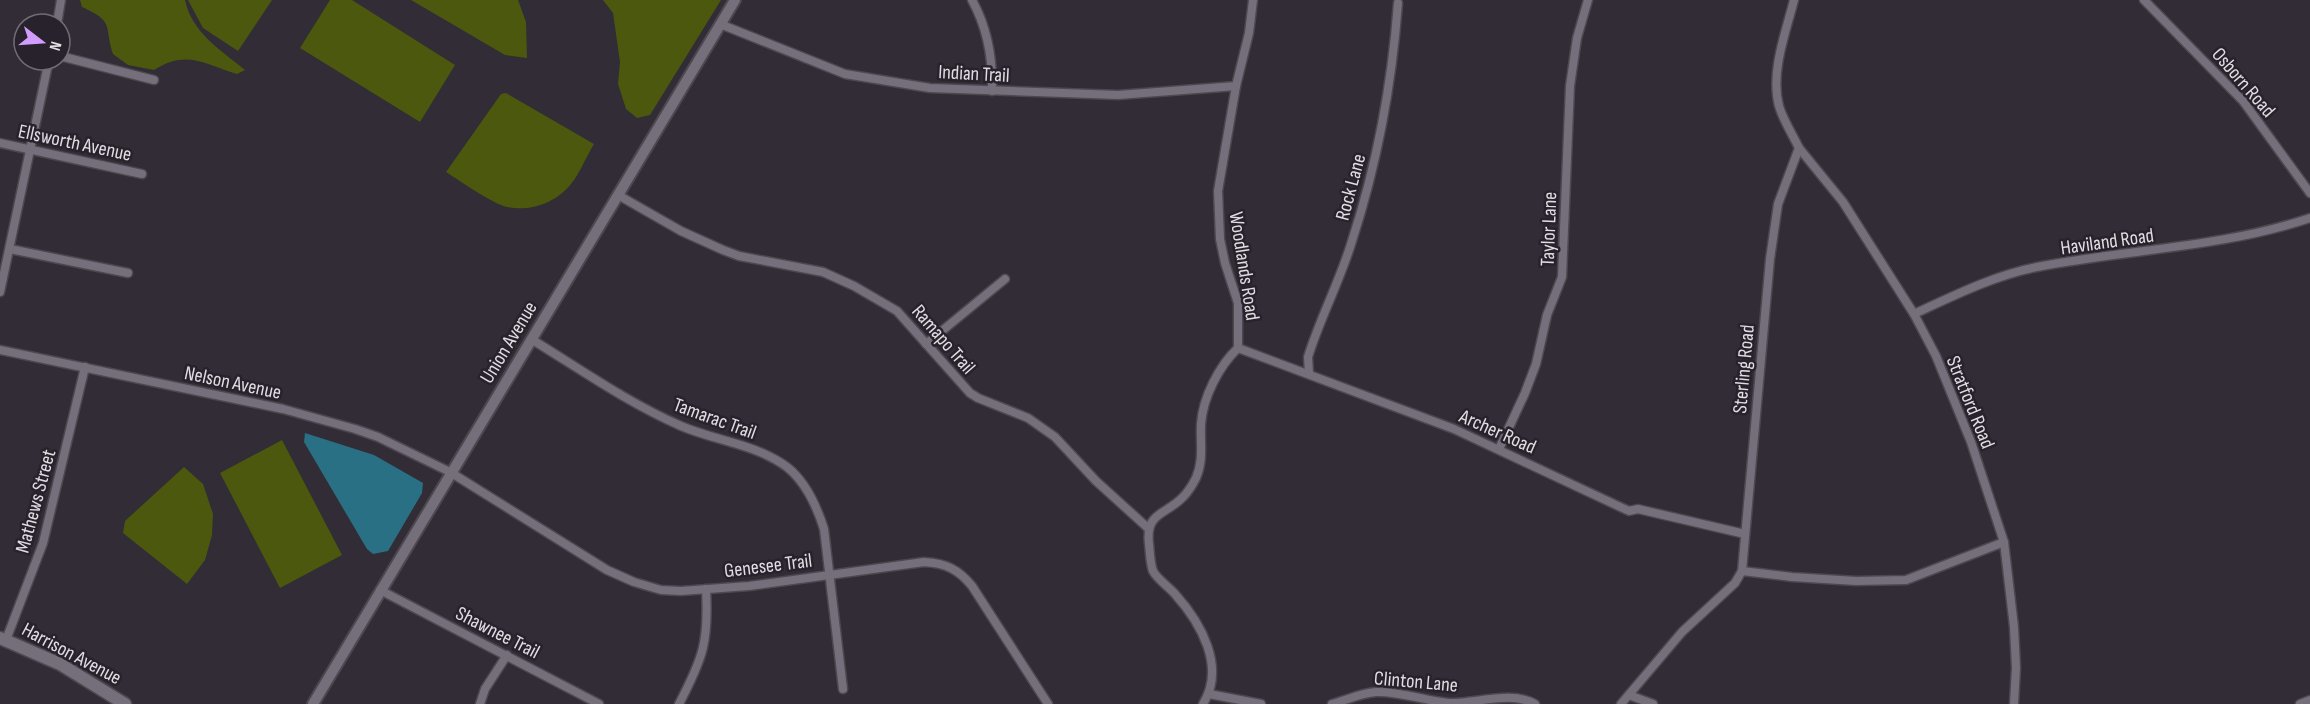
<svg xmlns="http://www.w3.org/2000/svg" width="2310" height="704" viewBox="0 0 2310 704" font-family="'Sofia Sans Condensed',sans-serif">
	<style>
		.green { fill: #4c580d }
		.water { fill: #2a7084 }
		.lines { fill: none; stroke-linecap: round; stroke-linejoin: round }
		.minor-casing { stroke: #4d4850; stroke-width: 11 }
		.tertiary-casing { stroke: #4d4850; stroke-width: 14 }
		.secondary-casing { stroke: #4d4850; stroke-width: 15 }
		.minor { stroke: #746f7a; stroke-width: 8 }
		.tertiary { stroke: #746f7a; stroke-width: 10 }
		.secondary { stroke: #746f7a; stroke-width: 12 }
		.labels { text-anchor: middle; stroke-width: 5; stroke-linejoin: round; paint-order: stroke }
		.street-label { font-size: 20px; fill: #e0dde3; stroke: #27222b }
	</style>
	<rect width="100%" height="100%" fill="#312c35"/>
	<!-- green -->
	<g class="green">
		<path d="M80,0H185C192,33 221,50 245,70L237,74C205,64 186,49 154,70L128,65L113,54C104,25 115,22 82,7Z"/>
		<path d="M188,0H272L238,51L203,28Z"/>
		<path d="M330,0H352L455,65L420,122L300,48Z"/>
		<path d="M411,0H518L526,22L527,58L505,55Z"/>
		<path d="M603,0H721L650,115L637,118L626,109L618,84L620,62L613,13Z"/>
		<path d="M506,93L594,144C586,157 580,173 571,184C556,203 530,212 507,207C493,204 460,181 446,172L501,94Z"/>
		<path d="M282,440L342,555L280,588L220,473Z"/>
		<path d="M184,467L203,484L213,514L212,535L205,560L187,584L123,533L125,521Z"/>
	</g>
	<!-- water -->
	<path class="water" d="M305,433L374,455L423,483L422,493L388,551L373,554L367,549L304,442Z"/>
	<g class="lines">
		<defs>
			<g id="minor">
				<path d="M972,0C988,29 993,59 992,91"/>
				<path d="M2144,0L2243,101L2310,193"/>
				<path d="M57,24L61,0"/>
				<path d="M720,24L845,74L930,88L1118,95L1236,86"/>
				<path d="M60,56L154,80"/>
				<path d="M0,143L142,174"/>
				<path d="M1799,148L1843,202L1914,314L1936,356L1971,442L2004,542L2014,627L2016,668L2014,704"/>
				<path d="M618,195L681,231L723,250L739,256L823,272L854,286L897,311L970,393L978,398L1028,418L1055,437L1096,481L1149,529"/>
				<path d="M10,249L128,273"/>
				<path d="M0,292L49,60"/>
				<path d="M1914,314C1953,296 1995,275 2037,267C2128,249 2221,248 2310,218"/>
				<path d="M531,339C580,369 628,403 681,426C716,441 756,444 787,467C806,482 817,507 824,529L843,689"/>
				<path d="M926,344L1005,279"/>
				<path d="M1238,348L1454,429L1629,511L1638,509L1745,534"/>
				<path d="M0,350L283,409L355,429L378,437L450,472L607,570L634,582L661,590L681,591L749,586L924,562C946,563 959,570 972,586L1048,704"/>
				<path d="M1309,373L1308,357C1320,318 1340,281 1352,241C1377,164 1392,83 1398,3"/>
				<path d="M1499,449L1525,393L1536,364L1547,315L1562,277L1570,86L1577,38L1588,0"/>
				<path d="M1742,571L1792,577L1856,581L1906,580L2004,542"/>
				<path d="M380,590L599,704"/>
				<path d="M6,640L43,543L85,367"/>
				<path d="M1209,694L1261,704"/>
				<path d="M1629,695L1653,704"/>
				<path d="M480,704L485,689L507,655"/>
				<path d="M679,704C703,658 709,642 706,589"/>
				<path d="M1203,704C1226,667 1201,623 1175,594C1169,587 1157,579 1153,571C1150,563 1150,552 1149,544C1145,512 1166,515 1183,497C1188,492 1193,484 1196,478C1204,460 1200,443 1201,424C1203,397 1219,366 1238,348V303L1225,263L1220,239L1218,191L1236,86L1249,33L1253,0"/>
				<path d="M1332,704C1347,700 1360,693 1376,692C1400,691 1425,701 1449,703C1476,704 1510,690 1535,704"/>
				<path d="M1621,704L1682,632L1735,583L1742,571L1770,259L1778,204L1799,148C1793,135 1783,120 1779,106C1770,72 1786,32 1794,0"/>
				<path d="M2300,704L2310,700"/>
			</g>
			<path id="tertiary" d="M313,704L735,0"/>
			<path id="secondary" d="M0,638L60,664L125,704"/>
		</defs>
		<!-- minor casing -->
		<use href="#minor" class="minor-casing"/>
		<!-- tertiary casing -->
		<use href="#tertiary" class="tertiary-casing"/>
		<!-- secondary casing -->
		<use href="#secondary" class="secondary-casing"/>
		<!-- minor -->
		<use href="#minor" class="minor"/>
		<!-- tertiary -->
		<use href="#tertiary" class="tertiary"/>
		<!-- secondary -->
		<use href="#secondary" class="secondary"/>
	</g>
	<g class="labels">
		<!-- street labels -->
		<g class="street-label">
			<text transform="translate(974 73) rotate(3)" y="7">Indian Trail</text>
			<text transform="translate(2244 82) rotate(49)" y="7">Osborn Road</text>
			<text transform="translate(75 142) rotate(12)" y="7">Ellsworth Avenue</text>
			<text transform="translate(1350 187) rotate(-75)" y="7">Rock Lane</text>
			<text transform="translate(1548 229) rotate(-88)" y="7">Taylor Lane</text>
			<text transform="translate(2107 241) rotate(-8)" y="7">Haviland Road</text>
			<text transform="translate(1245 266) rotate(81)" y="7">Woodlands Road</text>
			<text transform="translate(944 339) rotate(49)" y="7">Ramapo Trail</text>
			<text transform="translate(508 342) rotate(-59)" y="7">Union Avenue</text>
			<text transform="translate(1743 369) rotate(-85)" y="7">Sterling Road</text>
			<text transform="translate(233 382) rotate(12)" y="7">Nelson Avenue</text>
			<text transform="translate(1971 402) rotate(68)" y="7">Stratford Road</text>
			<text transform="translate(715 418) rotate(20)" y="7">Tamarac Trail</text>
			<text transform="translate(1498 431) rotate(24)" y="7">Archer Road</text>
			<text transform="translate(35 501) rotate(-75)" y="7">Mathews Street</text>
			<text transform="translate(768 565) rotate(-7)" y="7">Genesee Trail</text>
			<text transform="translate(498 632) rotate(27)" y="7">Shawnee Trail</text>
			<text transform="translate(72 653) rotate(28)" y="7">Harrison Avenue</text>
			<text transform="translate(1416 681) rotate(5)" y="7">Clinton Lane</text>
		</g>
	</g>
	<!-- north arrow -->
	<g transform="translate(42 42) rotate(107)"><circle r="28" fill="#27222b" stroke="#716d75" stroke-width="1.5"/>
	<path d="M0-4.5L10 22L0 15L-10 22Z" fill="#d19dfe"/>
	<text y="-9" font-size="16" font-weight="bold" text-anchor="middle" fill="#e0dde3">N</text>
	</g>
</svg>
